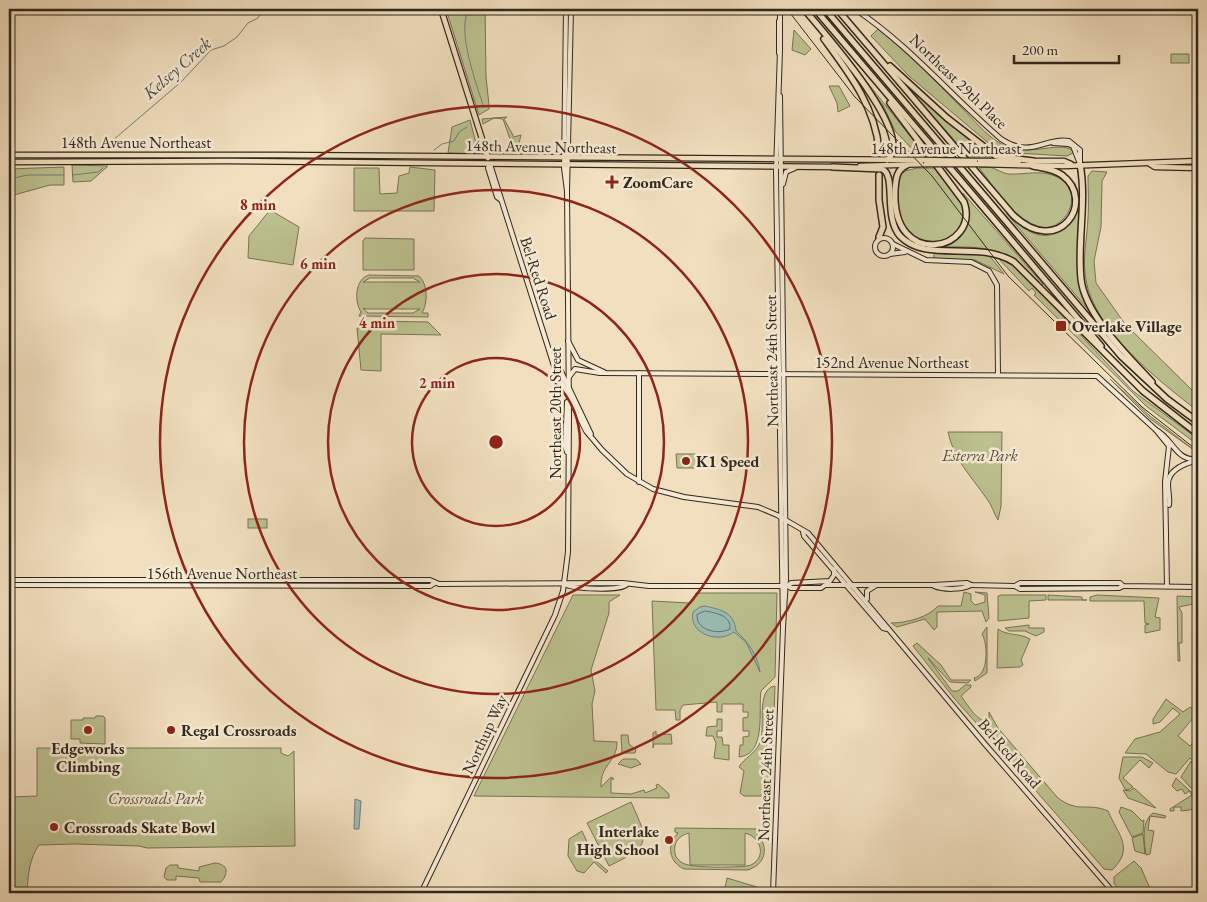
<svg xmlns="http://www.w3.org/2000/svg" width="1207" height="902" viewBox="0 0 1207 902" font-family="'EB Garamond',serif">
	<style>
		.green { fill: #bdc190; stroke: #777456; fill-rule: evenodd }
		.water { fill: #9bbcb6; stroke: #718178 }
		.lines { fill: none; stroke-linecap: round; stroke-linejoin: round }
		.shore { stroke: #667269; stroke-width: 1 }
		.stream { stroke: #718178; stroke-width: 1 }
		.highway-tunnel { stroke: #cbba9e; stroke-width: 5; stroke-dasharray: 5 2.5; stroke-linecap: butt }
		.secondary-casing { stroke: #31281c; stroke-width: 6 }
		.primary-casing { stroke: #31281c; stroke-width: 7 }
		.highway-casing { stroke: #31281c; stroke-width: 8 }
		.secondary { stroke: #f6ead5; stroke-width: 4 }
		.primary { stroke: #f1dfbf; stroke-width: 4.5 }
		.highway { stroke: #f1dfbf; stroke-width: 5 }
		.tram { stroke: #31281c; stroke-width: 1 }
		.primary-bridge-casing { stroke: #31281c; stroke-width: 7; stroke-linecap: butt }
		.primary-bridge { stroke: #f1dfbf; stroke-width: 4.5 }
		.ring { fill: none; stroke: #8f2418; stroke-width: 2.5 }
		.poi-dot { fill: #8f2418; stroke: #f6ead5; stroke-width: 2 }
		.labels { text-anchor: middle; stroke-width: 5; stroke-linejoin: round; paint-order: stroke }
		.street-label { font-size: 16px; fill: #31281c; stroke: #f6ead5 }
		.poi-label { font-size: 16px; font-weight: bold; fill: #31281c; stroke: #f6ead5; text-anchor: start }
		.park-label { font-size: 16px; font-style: italic; fill: #544e39; stroke: #f6ead5 }
		.water-label { font-size: 18px; font-style: italic; fill: #4c4d42; stroke: #f6ead5 }
		.centre { fill: #8f2418; stroke: #f6ead5; stroke-width: 2.5 }
		.ring-label { font-size: 15px; text-anchor: middle; font-weight: bold; fill: #8f2418; stroke: #f6ead5; stroke-width: 5; stroke-linejoin: round; paint-order: stroke }
	</style>
	<rect width="100%" height="100%" fill="#f1dfbf"/>
	<filter id="stains"><feTurbulence type="fractalNoise" baseFrequency=".004" numOctaves="4"/><feColorMatrix values="0 0 0 0 .2 0 0 0 0 .09 0 0 0 0 .02 0 0 0 .5 -.17"/></filter>
	<radialGradient id="worn" r=".72"><stop offset=".6" stop-color="#630" stop-opacity="0"/><stop offset="1" stop-color="#630" stop-opacity=".3"/></radialGradient>
	<!-- green -->
	<g class="green">
		<path d="M446,9H485L486,77L489,105V109L479,115Z"/>
		<path d="M813,15L927,157L919,156L895,131L884,107L812,17Z"/>
		<path d="M878,29C908,53 935,81 962,108C973,119 985,134 998,142C1027,160 1057,140 1072,150L1073,153L1067,156L999,152L909,76L871,36Z"/>
		<path d="M794,30L811,49L805,55L792,50Z"/>
		<rect x="1171" y="54" width="18" height="9"/>
		<path d="M897,75L950,124L990,157H969Z"/>
		<path d="M829,86H839L850,106L838,112L837,103Z"/>
		<path d="M507,117L504,119L514,137L521,135L519,143L521,146L527,147V152H523L513,141V138L510,139L503,119L494,118L483,124L482,119Z"/>
		<path d="M470,120L478,151L475,154L448,153L452,127Z"/>
		<path d="M72,165L108,166L91,181L73,182Z"/>
		<path d="M64,167V185H50L14,195L9,199V169Z"/>
		<path d="M410,167L435,170L434,211H354V168H379L380,194L397,193L399,176L409,173Z"/>
		<path d="M990,167C996,169 1003,173 1008,174C1023,175 1042,169 1057,177C1090,193 1061,242 1030,224C1009,212 994,186 979,168Z"/>
		<path d="M917,168H935C945,180 960,193 963,209C972,252 882,265 900,175L905,171Z"/>
		<path d="M1092,171L1107,172L1102,181L1101,227L1094,261L1096,283L1125,324L1198,396V411C1160,382 1094,330 1086,280C1082,259 1087,239 1088,218C1089,204 1088,190 1088,176Z"/>
		<path d="M963,193L1043,284L1042,285C1007,250 994,246 945,247C948,244 954,242 958,238C972,225 969,210 963,193Z"/>
		<path d="M1079,206L1080,290L1091,313L1006,213C1012,216 1017,224 1024,228C1048,245 1071,231 1079,206Z"/>
		<path d="M270,210L299,227L293,265L248,258L249,236Z"/>
		<path d="M365,238L414,239V270H363V241Z"/>
		<path d="M934,253L989,255L1004,274L975,260L934,259Z"/>
		<path d="M997,257L1013,266L1029,280L1133,391L1198,439V445L1146,406L1034,295L1036,293L1032,288L1029,291Z"/>
		<path d="M369,275L419,276C428,284 428,303 422,313H428V317L359,316L361,312C354,301 355,279 369,275ZM370,278H413L420,282H363ZM363,308L366,309H420L413,313H368Z"/>
		<path d="M372,321L428,322L441,335L381,334V371L361,370L357,328H369Z"/>
		<path d="M1110,379L1150,416L1198,453L1149,418Z"/>
		<path d="M948,432H1002L1001,506L998,520C994,514 992,505 987,499C971,476 954,460 948,432Z"/>
		<path d="M676,454H696V468H677Z"/>
		<rect x="248" y="519" width="19" height="9"/>
		<path d="M964,592L971,594V601L975,605L985,602V595L975,592L987,593L989,618L986,622L982,611L937,612V627L934,630L925,619L897,627L891,623C907,623 929,617 938,606H961Z"/>
		<path d="M696,593H777L775,677L761,691C758,710 767,754 739,757L740,745H743V737L749,736V731H743V718L748,717V712H743V704H722V712H717V702L683,705L680,710V720H676L675,710H656L652,601L689,603L694,600Z"/>
		<path d="M573,595H620L609,602V613L591,670L595,691L592,704L594,741L617,742C617,763 600,764 601,787L611,777L614,779H611V793L631,794L644,790L645,793L657,788L656,785L658,784L669,794V798L474,796Z"/>
		<path d="M1001,595H1046V600L1029,601V618L998,621V596Z"/>
		<path d="M1048,595L1082,597V600H1087H1048Z"/>
		<path d="M1097,595L1159,598L1155,617L1160,618V630L1145,633V625L1149,624L1145,623L1144,601H1090V597Z"/>
		<path d="M1177,596L1198,597V603L1179,607L1182,613V643H1179L1180,661H1178Z"/>
		<path d="M1029,625V628H1044V632L1036,636L1025,631H1009L1005,628Z"/>
		<path d="M987,627V673L975,681L974,678C989,675 988,644 982,634Z"/>
		<path d="M998,629C1007,636 1020,633 1030,639L1021,660L1023,665L1020,667L997,668Z"/>
		<path d="M917,643L941,665L951,680H971L968,683L950,682L928,658L952,691H958L965,685H971V687L961,696C972,711 974,717 989,724V712L998,728L1057,797C1077,814 1088,802 1108,811C1118,835 1135,848 1112,870L1104,869L989,737V728L985,733L954,698L913,646Z"/>
		<path d="M775,686L771,796H744L740,793L744,771L739,767C744,758 755,754 760,743C766,729 755,689 775,686Z"/>
		<path d="M1166,699L1183,712L1190,707L1198,712L1178,736L1190,746L1198,738V765L1190,758L1176,774L1168,772L1146,754L1125,753L1135,739L1160,732L1180,714L1173,708L1160,722L1153,724V719Z"/>
		<path d="M96,716H103L105,718V744L80,743V739H71V720H83V718H95Z"/>
		<path d="M717,719H722V731H717V737H722L723,745H729V760L714,758L716,743L713,736H706L707,727L717,726Z"/>
		<path d="M656,731V735L671,734L672,744H654L653,748V733Z"/>
		<path d="M621,735H628L629,744L636,750L635,753H622Z"/>
		<path d="M37,748H281V753L288,756L294,751L295,846L147,848L139,846L75,844L39,845C29,859 28,876 27,893H9V797L37,796Z"/>
		<path d="M1123,757H1142L1153,763L1149,768L1140,760L1123,778L1133,787L1128,790L1125,789L1119,778Z"/>
		<path d="M623,759H636L641,764L631,768L618,764Z"/>
		<path d="M1191,761L1193,766L1198,768V789L1191,788L1181,777Z"/>
		<path d="M1176,778L1191,792L1198,791L1197,809L1181,811V807H1174V811H1170V809L1192,795L1189,791L1185,794L1182,789L1177,791L1172,786Z"/>
		<path d="M1134,788L1156,808L1128,798L1123,790L1130,791Z"/>
		<path d="M631,802C650,843 650,846 609,866L587,823Z"/>
		<path d="M1121,807L1132,811L1142,821L1144,820L1143,833L1132,837L1119,812Z"/>
		<path d="M1153,813L1166,816L1165,818L1150,816L1148,830L1154,831L1150,854L1146,855C1144,841 1141,822 1153,813Z"/>
		<path d="M675,828L760,829V833L757,834C770,847 765,866 747,870L684,869C669,862 666,845 678,833L675,832ZM689,833L690,865H745V833C761,837 767,857 751,865C743,868 693,868 685,864C681,863 679,860 676,857C672,845 677,836 689,833Z"/>
		<path d="M582,831L596,861L608,871L606,873L594,862L584,873L577,871L568,856L569,839Z"/>
		<path d="M1143,834L1145,854L1135,851L1132,838Z"/>
		<path d="M1134,861L1141,868L1152,893H1123L1114,884V877Z"/>
		<path d="M215,863C228,864 229,873 221,882H200L199,878L176,876V880H167L164,877L166,868L170,865H178V868L199,871V867Z"/>
		<path d="M727,878L757,887L755,893H724Z"/>
	</g>
	<!-- water -->
	<g class="water">
		<path d="M705,606C722,610 734,612 736,631C749,643 757,654 760,672L746,642L734,632C719,644 688,634 693,612L700,607Z"/>
		<path d="M355,799L361,801L359,829H354Z"/>
	</g>
	<g class="lines">
		<!-- shore -->
		<path class="shore" d="M705,611C716,613 731,615 730,629C719,635 696,631 697,615Z"/>
		<!-- stream -->
		<g class="stream">
			<path d="M469,9C456,30 476,82 483,105"/>
			<path d="M109,150L112,141L181,82L211,50L224,46L237,37L248,23L258,18L263,9"/>
			<path d="M434,150L442,144L454,141L459,132L467,127"/>
			<path d="M73,175L98,172L103,168"/>
			<path d="M9,179L28,175H64"/>
		</g>
		<!-- highway-tunnel -->
		<path class="highway-tunnel" d="M879,150V170"/>
		<defs>
			<g id="secondary">
				<path d="M566,9L564,168L567,191"/>
				<path d="M855,9C910,46 951,96 1001,139C1031,159 1044,137 1069,141L1080,150V164"/>
				<path d="M779,53V21"/>
				<path d="M780,96L786,579L783,628"/>
				<path d="M1053,143L1068,144L1073,146L1080,164"/>
				<path d="M490,164L554,366L586,431L602,450L627,474L653,489L684,497L758,507L777,515L808,533L984,743L1114,893"/>
				<path d="M490,164L488,168L497,197L501,200"/>
				<path d="M783,184L786,172L795,168"/>
				<circle cx="884" cy="247" r="9"/>
				<path d="M893,244L926,260L971,262L989,271L997,285L998,375"/>
				<path d="M890,254L905,252"/>
				<path d="M568,341L578,360L604,372"/>
				<path d="M555,363L558,365L591,434"/>
				<path d="M639,373V482"/>
				<path d="M569,377L575,369L600,373L1097,376L1156,430L1169,446L1165,482L1167,586"/>
				<path d="M567,402L565,446L567,452"/>
				<path d="M1156,430C1171,437 1176,460 1194,459"/>
				<path d="M1169,505C1170,498 1168,491 1168,484C1168,469 1186,463 1198,460"/>
				<path d="M803,532L804,536L883,628L887,629"/>
				<path d="M9,580H430L439,584L623,583L649,586H788L791,588H821L825,585H934L967,583L971,585L1015,586L1020,589L1119,588L1123,586"/>
				<path d="M564,584C573,589 618,591 626,585"/>
				<path d="M9,585L430,586L435,583"/>
				<path d="M788,586L791,583L830,581L834,575V569"/>
				<path d="M934,586C943,590 961,590 971,585"/>
				<path d="M1015,586L1020,583H1120L1123,586L1198,587"/>
				<path d="M867,599V591L875,586"/>
				<path d="M421,893L555,615L563,591L568,552L569,413L567,191L571,9"/>
				<path d="M773,893L783,628L776,171L780,50V9"/>
			</g>
			<g id="primary">
				<path d="M441,9L488,158"/>
				<path d="M9,155H280L923,160"/>
				<path d="M975,161H1019"/>
				<path d="M1032,161H1064L1071,164"/>
				<path d="M9,162L226,161L835,167"/>
				<path d="M978,164L1064,166L1198,161"/>
				<path d="M1150,164L1155,167L1198,168"/>
				<path d="M860,166L926,164"/>
			</g>
			<g id="highway">
				<path d="M804,9C821,30 918,136 887,160"/>
				<path d="M815,9L1101,346"/>
				<path d="M825,9L1121,356L1167,399L1198,422"/>
				<path d="M837,9L1013,215C1059,259 1097,201 1062,175C1054,169 1043,168 1033,166"/>
				<path d="M824,39C849,73 875,106 879,150"/>
				<path d="M890,66L947,118L996,156L1033,161"/>
				<path d="M890,103L964,202C981,250 891,272 895,190C896,179 896,170 907,165"/>
				<path d="M1080,164C1087,202 1077,241 1081,279C1085,315 1128,356 1152,382"/>
				<path d="M833,167L882,169C897,175 883,217 900,236C927,264 976,239 1014,262L1143,391L1198,434"/>
				<path d="M879,175V200L883,227L879,237"/>
			</g>
		</defs>
		<!-- secondary casing -->
		<use href="#secondary" class="secondary-casing"/>
		<!-- primary casing -->
		<use href="#primary" class="primary-casing"/>
		<!-- highway casing -->
		<use href="#highway" class="highway-casing"/>
		<!-- secondary -->
		<use href="#secondary" class="secondary"/>
		<!-- primary -->
		<use href="#primary" class="primary"/>
		<!-- highway -->
		<use href="#highway" class="highway"/>
		<!-- tram -->
		<path class="tram" d="M787,9L855,97L932,176L1008,276L1142,407L1198,451"/>
		<defs>
			<g id="primary-bridge">
				<path d="M923,160L975,161"/>
				<path d="M926,164H978"/>
			</g>
		</defs>
		<!-- primary-bridge casing -->
		<use href="#primary-bridge" class="primary-bridge-casing"/>
		<!-- primary-bridge -->
		<use href="#primary-bridge" class="primary-bridge"/>
	</g>
	<!-- distance rings -->
	<g class="ring">
		<circle cx="496" cy="442" r="84"/>
		<circle cx="496" cy="442" r="168"/>
		<circle cx="496" cy="442" r="252"/>
		<circle cx="496" cy="442" r="336"/>
	</g>
	<!-- markers -->
	<g class="poi-dot">
		<path d="M609.5 174.5h5v5h5v5h-5v5h-5v-5h-5v-5h5z"/>
		<rect x="1055" y="320" width="12" height="12" rx="2.5"/>
		<circle cx="686" cy="461" r="5"/>
		<circle cx="88" cy="730" r="5"/>
		<circle cx="171" cy="730" r="5"/>
		<circle cx="54" cy="827" r="5"/>
		<circle cx="669" cy="840" r="5"/>
	</g>
	<g class="labels">
		<!-- street labels -->
		<g class="street-label">
			<text transform="translate(959 81) rotate(44)" y="6">Northeast 29th Place</text>
			<text x="136" y="148">148th Avenue Northeast</text>
			<text transform="translate(541 146) rotate(1)" y="6">148th Avenue Northeast</text>
			<text x="946" y="154">148th Avenue Northeast</text>
			<text transform="translate(539 278) rotate(72)" y="6">Bel-Red Road</text>
			<text transform="translate(771 361) rotate(-91)" y="6">Northeast 24th Street</text>
			<text x="892" y="368">152nd Avenue Northeast</text>
			<text transform="translate(555 413) rotate(-90)" y="6">Northeast 20th Street</text>
			<text x="222" y="579">156th Avenue Northeast</text>
			<text transform="translate(484 734) rotate(-65)" y="6">Northup Way</text>
			<text transform="translate(1010 753) rotate(49)" y="6">Bel-Red Road</text>
			<text transform="translate(765 775) rotate(-88)" y="6">Northeast 24th Street</text>
		</g>
		<!-- poi labels -->
		<g class="poi-label">
			<text x="623" y="188">ZoomCare</text>
			<text x="1072" y="332">Overlake Village</text>
			<text x="696" y="467">K1 Speed</text>
			<text x="181" y="736">Regal Crossroads</text>
			<text x="88" y="754" text-anchor="middle">Edgeworks<tspan x="88" dy="18">Climbing</tspan></text>
			<text x="64" y="833">Crossroads Skate Bowl</text>
			<text x="659" y="837" text-anchor="end">Interlake<tspan x="659" dy="18">High School</tspan></text>
		</g>
		<!-- park labels -->
		<g class="park-label">
			<text x="980" y="461">Esterra Park</text>
			<text x="156" y="804">Crossroads Park</text>
		</g>
		<!-- water labels -->
		<g class="water-label">
			<text transform="translate(177 68) rotate(-41)" y="6">Kelsey Creek</text>
		</g>
	</g>
	<circle cx="496" cy="442" r="8" class="centre"/>
	<g class="ring-label">
		<text x="258" y="210">8 min</text>
		<text x="318" y="269">6 min</text>
		<text x="377" y="328">4 min</text>
		<text x="437" y="388">2 min</text>
	</g>
	<!-- margin -->
	<rect width="1207" height="902" fill="none" stroke="#f1dfbf" stroke-width="30"/>
	<rect x="10" y="10" width="1187" height="882" fill="none" stroke="#31281c" stroke-width="2.5"/>
	<rect x="15" y="15" width="1177" height="872" fill="none" stroke="#31281c"/>
	<!-- scale -->
	<path d="M1014 55v8h105v-8" fill="none" stroke="#31281c" stroke-width="2.5"/>
	<text x="1022" y="55" font-size="15" fill="#31281c" stroke="#f6ead5" stroke-width="4" paint-order="stroke">200 m</text>
	<rect width="100%" height="100%" filter="url(#stains)"/>
	<rect width="100%" height="100%" fill="url(#worn)"/>
</svg>
